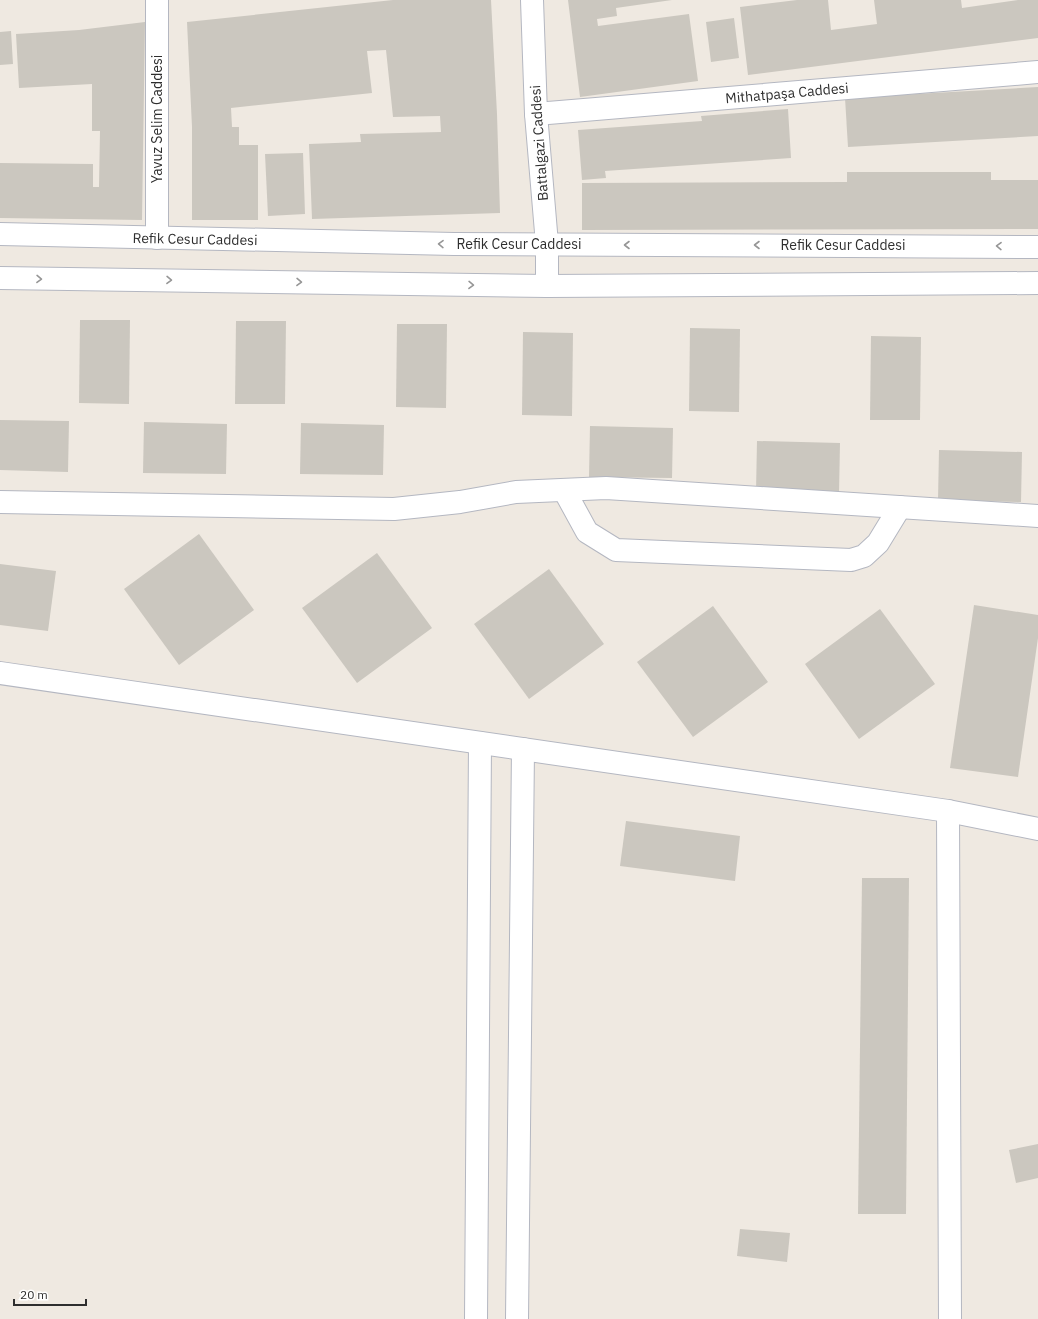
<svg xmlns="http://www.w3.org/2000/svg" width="1038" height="1319" viewBox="0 0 1038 1319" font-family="'IBM Plex Sans',sans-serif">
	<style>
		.building { fill: #cbc7bf }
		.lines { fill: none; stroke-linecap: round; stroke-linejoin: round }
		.street-casing { stroke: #b4b7c1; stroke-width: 24 }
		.secondary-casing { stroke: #b4b7c1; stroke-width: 24 }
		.street { stroke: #fff; stroke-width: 22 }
		.secondary { stroke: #fff; stroke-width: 22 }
		.oneway { stroke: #969696 }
		.labels { text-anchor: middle; stroke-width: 3; stroke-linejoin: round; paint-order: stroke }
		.street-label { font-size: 14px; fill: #2e2e2e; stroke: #fff }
	</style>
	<rect width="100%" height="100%" fill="#efe9e1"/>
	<!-- building -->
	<g class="building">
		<path d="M393,0H491L497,114L500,213L312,219L309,144L361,142L360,134L441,132L440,116L393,117L386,50L367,51L372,93L231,108L232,127H239V145H258V220H192V127L187,22Z"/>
		<path d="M568,0H672L616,8L617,16L597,19L598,26L689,14L698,81L580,97Z"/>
		<path d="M797,0H828L831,30L877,24L874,0H961L962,8L1018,0H1038V38L748,75L740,7Z"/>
		<path d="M734,18L739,58L711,62L706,22Z"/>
		<path d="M145,22L142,220L0,218V163L93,164V187H99L100,131H92V84L19,88L16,34L79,30Z"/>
		<path d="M11,31L13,64L0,65V32Z"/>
		<path d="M1038,87V136L848,147L845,98Z"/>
		<path d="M788,109L791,158L605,171L606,178L582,180L578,130L702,121L701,116Z"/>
		<path d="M303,153L305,214L268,216L265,154Z"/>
		<path d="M847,172H991V180H1038V229L582,230V183L847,182Z"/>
		<path d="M80,320H130L129,404L79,403Z"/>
		<path d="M236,321H286L285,404H235Z"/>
		<path d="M397,324H447L446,408L396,407Z"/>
		<path d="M690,328L740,329L739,412L689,411Z"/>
		<path d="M523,332L573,333L572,416L522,415Z"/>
		<path d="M871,336L921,337L920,420H870Z"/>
		<path d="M0,420L69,421L68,472L0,470Z"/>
		<path d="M144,422L227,424L226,474L143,473Z"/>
		<path d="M301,423L384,425L383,475L300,474Z"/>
		<path d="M590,426L673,428L672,478L589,477Z"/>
		<path d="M757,441L840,443L839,493L756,492Z"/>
		<path d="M939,450L1022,452L1021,502L938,500Z"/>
		<path d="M199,534L254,610L179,665L124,589Z"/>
		<path d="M377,553L432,628L357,683L302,608Z"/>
		<path d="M0,564L56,571L48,631L0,625Z"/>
		<path d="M549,569L604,644L529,699L474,624Z"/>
		<path d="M974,605L1038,615V638L1018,777L950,768Z"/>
		<path d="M713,606L768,682L693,737L637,662Z"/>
		<path d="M880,609L935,684L859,739L805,664Z"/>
		<path d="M626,821L740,836L735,881L620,866Z"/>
		<path d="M862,878H909L906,1214H858Z"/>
		<path d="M1038,1144V1178L1016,1183L1009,1150Z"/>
		<path d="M740,1229L790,1233L787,1262L737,1256Z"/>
	</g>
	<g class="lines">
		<defs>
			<g id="street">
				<path d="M157,0V238"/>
				<path d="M536,114L1038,72"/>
				<path d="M564,490L587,532L616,550L851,560L864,556L878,543L900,507"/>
				<path d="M0,502L394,509L460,502L516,492L606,488L1038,516"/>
				<path d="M0,673L948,811L1038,829"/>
				<path d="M948,811L950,1319"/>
				<path d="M476,1319L480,743"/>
				<path d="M517,1319L523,749"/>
			</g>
			<g id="secondary">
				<path d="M532,0L536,114L547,244V286"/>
				<path d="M0,234L454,244L1038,247"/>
				<path d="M0,278L547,286L1038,283"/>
			</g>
		</defs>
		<!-- street casing -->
		<use href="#street" class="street-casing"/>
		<!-- secondary casing -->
		<use href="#secondary" class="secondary-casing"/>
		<!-- street -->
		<use href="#street" class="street"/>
		<!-- secondary -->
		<use href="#secondary" class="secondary"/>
	</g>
	<!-- one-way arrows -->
	<defs><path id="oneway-chevron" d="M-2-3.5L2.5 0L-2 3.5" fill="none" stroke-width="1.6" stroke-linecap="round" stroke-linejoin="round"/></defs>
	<g class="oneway">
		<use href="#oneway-chevron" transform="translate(441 244) rotate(-179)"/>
		<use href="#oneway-chevron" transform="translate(627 245) rotate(-180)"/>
		<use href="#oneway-chevron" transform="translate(757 245) rotate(-180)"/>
		<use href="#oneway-chevron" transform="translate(999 246) rotate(-179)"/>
		<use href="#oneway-chevron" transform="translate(39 279) rotate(1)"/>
		<use href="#oneway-chevron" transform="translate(169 280) rotate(1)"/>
		<use href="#oneway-chevron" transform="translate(299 282) rotate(1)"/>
		<use href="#oneway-chevron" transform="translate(471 285) rotate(1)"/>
	</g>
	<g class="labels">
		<!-- street labels -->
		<g class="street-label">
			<text transform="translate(787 93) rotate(-5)" y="5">Mithatpaşa Caddesi</text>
			<text transform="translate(157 119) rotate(-90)" y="5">Yavuz Selim Caddesi</text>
			<text transform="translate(539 143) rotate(-94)" y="5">Battalgazi Caddesi</text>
			<text transform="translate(195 239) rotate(1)" y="5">Refik Cesur Caddesi</text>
			<text x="519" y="249">Refik Cesur Caddesi</text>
			<text x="843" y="250">Refik Cesur Caddesi</text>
		</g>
	</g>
	<!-- scale -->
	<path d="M14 1299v6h72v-6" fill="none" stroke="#2e2e2e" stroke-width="2"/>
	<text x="20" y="1299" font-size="12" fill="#2e2e2e" stroke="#ffffff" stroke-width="3" paint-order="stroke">20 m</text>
</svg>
